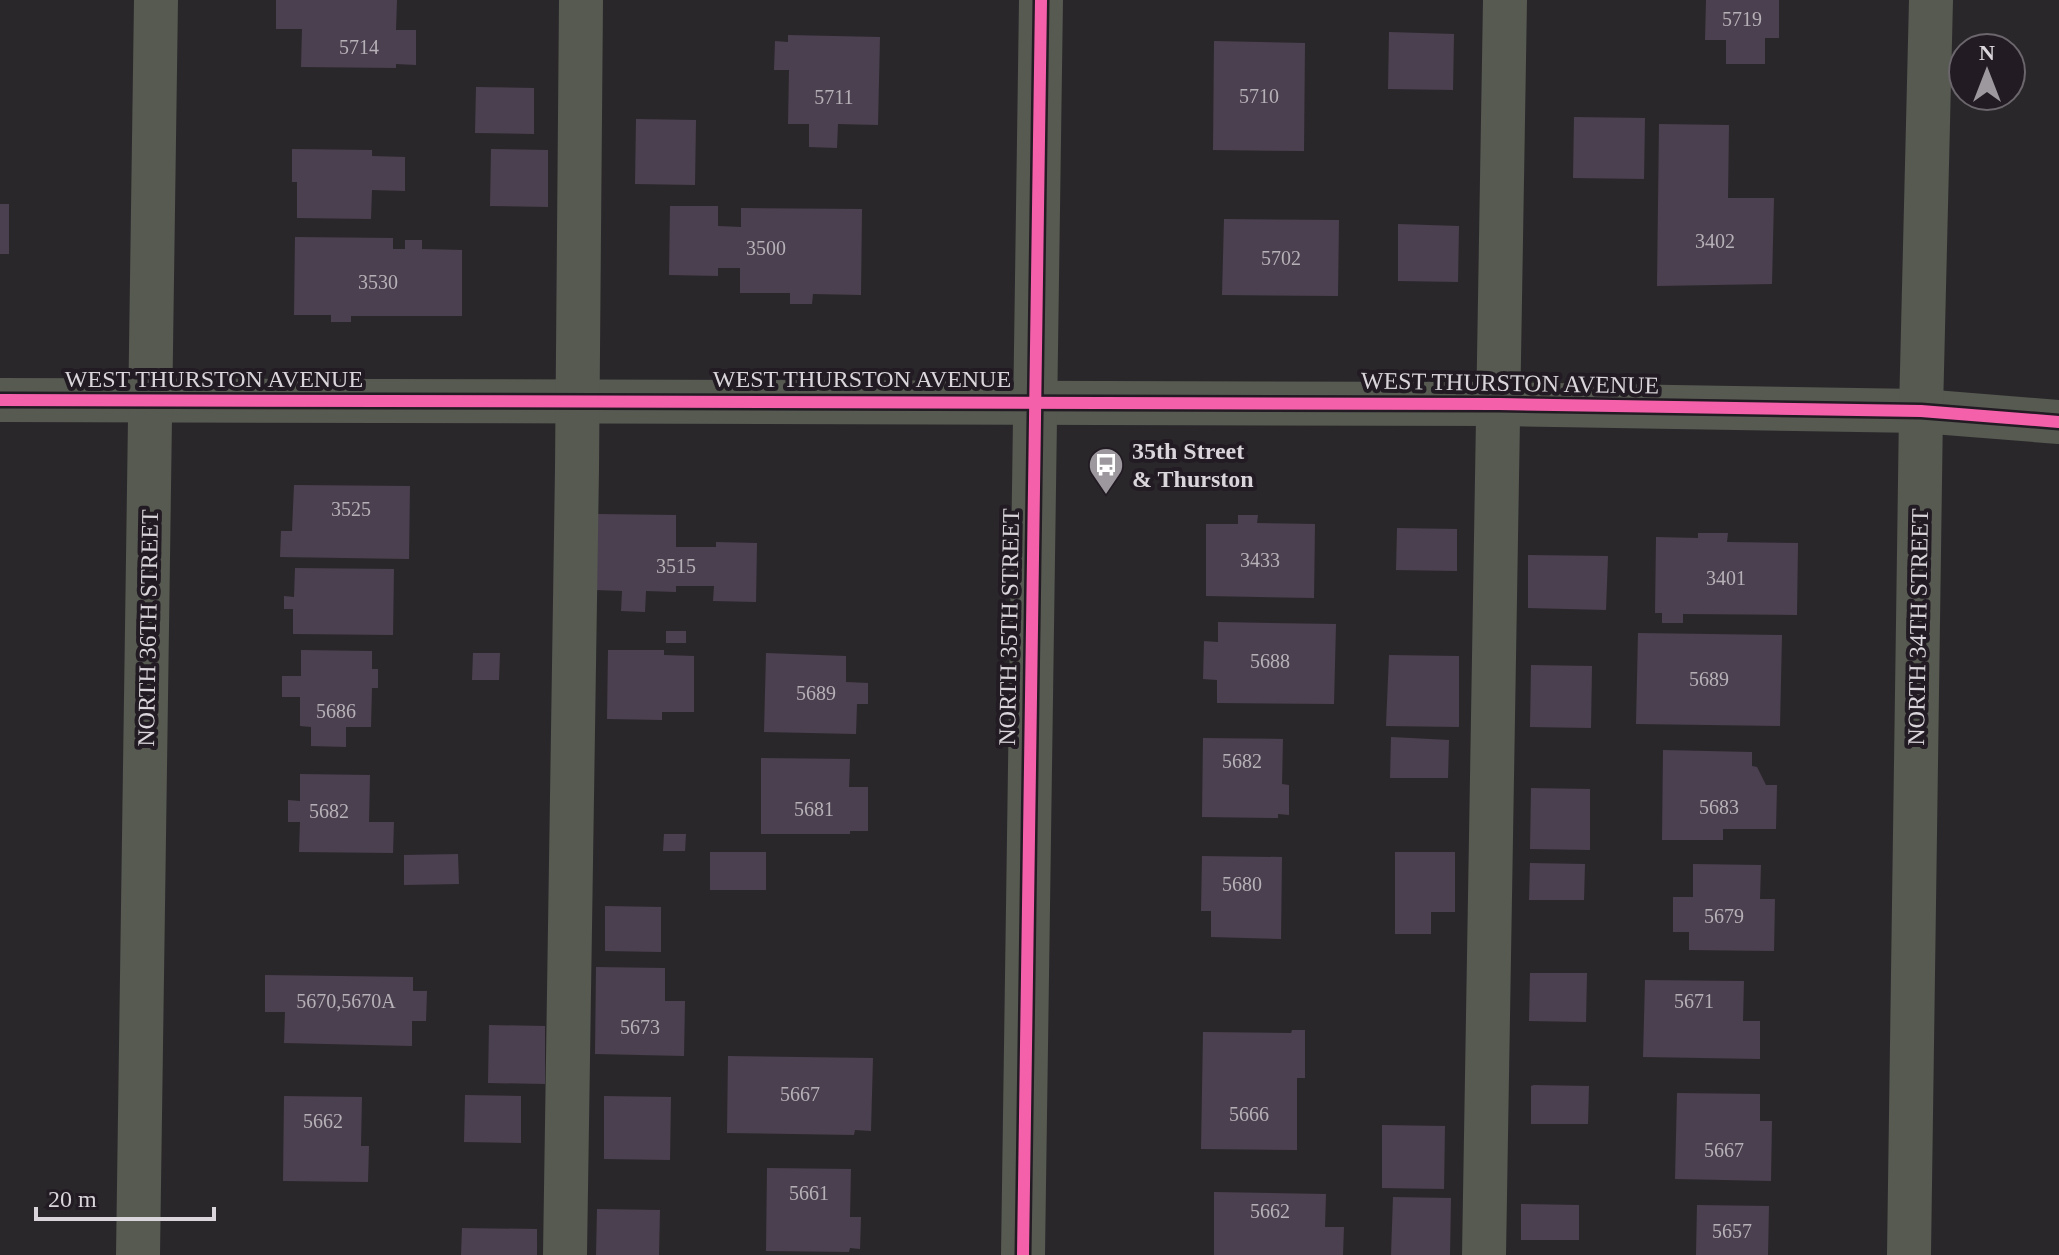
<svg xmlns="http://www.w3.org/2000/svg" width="2059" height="1255" viewBox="0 0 2059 1255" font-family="Georgia,serif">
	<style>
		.building { fill: #4b404f }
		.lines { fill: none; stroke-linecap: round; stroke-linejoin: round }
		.minor { stroke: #565a51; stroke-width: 44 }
		.cycleway-casing { stroke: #221b23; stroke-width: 17 }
		.cycleway { stroke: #f560ab; stroke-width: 12 }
		.labels { text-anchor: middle; stroke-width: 8; stroke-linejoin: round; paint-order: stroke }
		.number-label { font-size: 20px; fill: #b6b0b7 }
		.street-label { font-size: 24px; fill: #d9d5da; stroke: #221b23 }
		.poi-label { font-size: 24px; font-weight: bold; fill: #d9d5da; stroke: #221b23; text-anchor: start }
	</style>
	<rect width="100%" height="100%" fill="#2a272b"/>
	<!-- building -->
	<g class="building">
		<path d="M276,0H397L396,30H416V65L396,64V68L301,67L302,29H276Z"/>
		<path d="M1706,0H1779V38H1765V64H1726V40H1705Z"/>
		<path d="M1389,32L1454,34L1453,90L1388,89Z"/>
		<path d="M788,35L880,37L878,125L838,124L837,148L809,147V124H788L789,70H774L775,41L788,42Z"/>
		<path d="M1214,41L1305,43L1304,151L1213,150Z"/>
		<path d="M476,87L534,88V134L475,133Z"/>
		<path d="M1574,117L1645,118L1644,179L1573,178Z"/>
		<path d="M636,119L696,120L695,185L635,184Z"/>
		<path d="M1659,124L1729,125L1728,198H1774L1772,284L1657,286Z"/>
		<path d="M292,149L372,150V156L405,157V191L372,190L371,219L297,218V182H292Z"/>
		<path d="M491,149L548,150V207L490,206Z"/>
		<rect x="0" y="204" width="9" height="50"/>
		<path d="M670,206H718V226L741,227V208L862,209L861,295L813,294L812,304H790V293H740V268H718V276L669,275Z"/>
		<path d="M1224,219L1339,220L1338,296L1222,295Z"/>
		<path d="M1398,224L1459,226L1458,282L1398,281Z"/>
		<path d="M295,237L393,238V249H405V240H422V249L462,250V316H351V322H331V315H294Z"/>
		<path d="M294,485L410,486L409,559L280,557L281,531H292Z"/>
		<path d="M597,514L676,515V547H716V542L757,543L756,602L713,601L714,586H676V592L646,591L645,612L621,611L622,591L596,590Z"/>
		<path d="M1238,515H1258L1257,523L1315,524L1314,598L1206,596V524H1238Z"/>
		<path d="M1397,528L1457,529V571L1396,570Z"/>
		<path d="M1698,533H1728L1727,542L1798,543L1797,615L1683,614V623H1662V613H1655L1656,537L1698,538Z"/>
		<path d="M1528,555L1608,556L1606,610L1528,608Z"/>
		<path d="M295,568L394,569L393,635L293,634V609H284V596L294,597Z"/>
		<path d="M1218,622L1336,624L1334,704L1217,703V680L1203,679L1204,641L1218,642Z"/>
		<rect x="666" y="631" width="20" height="12"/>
		<path d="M1638,633L1782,635L1780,726L1636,724Z"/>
		<path d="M301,650L372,651V669H378V688H372L371,727H346V747L311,746V727L300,726V697H282V676H301Z"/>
		<path d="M608,650H664V655L694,656V712H662V720L607,719Z"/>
		<path d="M473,653H500L499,680H472Z"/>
		<path d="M766,653L846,656V682L868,683V704H857L856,734L764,732Z"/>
		<path d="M1389,655L1459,656V727L1386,726Z"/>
		<path d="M1531,665L1592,666L1591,728L1530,727Z"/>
		<path d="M1391,737L1449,740L1448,778H1390Z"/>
		<path d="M1203,738L1283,739L1282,784L1289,785V815L1278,814V818L1202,817Z"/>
		<path d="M1663,750L1752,752V766L1757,767L1766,785H1777L1776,829H1723V840H1662Z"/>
		<path d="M761,758L850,759L849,787H868V831H850V834H761Z"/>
		<path d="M300,774L370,775L369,822H394L393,853L299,852L300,822H288V800L300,801Z"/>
		<path d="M1531,788L1590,789V850L1530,849Z"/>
		<path d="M664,834H686L685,851H663Z"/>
		<rect x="710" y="852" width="56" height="38"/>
		<path d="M1395,852H1455V912H1431V934H1395Z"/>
		<path d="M458,854L459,884L404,885V855Z"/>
		<path d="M1202,856L1282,857L1281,939L1211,937V911H1201Z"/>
		<path d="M1530,863L1585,864L1584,900H1529Z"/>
		<path d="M1693,864L1761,865L1760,899H1775L1774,951L1689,950V932H1673V897H1693Z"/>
		<path d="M605,906L661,907V952L605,951Z"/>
		<path d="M596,967L665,968V1001H685L684,1056L595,1054Z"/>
		<path d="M1530,973H1587L1586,1022L1529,1021Z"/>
		<path d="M265,975L413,977V991H427L426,1021H412V1046L284,1043L285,1012H265Z"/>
		<path d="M1645,980L1744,981L1743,1021H1760V1059L1643,1057Z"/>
		<path d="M489,1025L545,1026V1084L488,1083Z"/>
		<path d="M1292,1030H1305V1078H1297V1150L1201,1149L1203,1032L1291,1033Z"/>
		<path d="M728,1056L873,1058L871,1131L855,1130L854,1135L727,1133Z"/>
		<path d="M1534,1085L1589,1086L1588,1124H1531V1086Z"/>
		<path d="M1677,1093L1760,1094V1121H1772L1771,1181L1675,1179Z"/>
		<path d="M465,1095L521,1096V1143L464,1142Z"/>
		<path d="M284,1096L362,1097L361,1146H369L368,1182L283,1181Z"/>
		<path d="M604,1096L671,1097L670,1160L604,1159Z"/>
		<path d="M1382,1125L1445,1126L1444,1189L1382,1188Z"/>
		<path d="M767,1168L851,1169L850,1217H861L860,1249L850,1248L849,1252L766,1251Z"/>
		<path d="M1214,1192L1326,1194L1325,1227H1344L1343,1255H1214Z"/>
		<path d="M1393,1197L1451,1198L1450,1255H1391Z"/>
		<path d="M1521,1204L1579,1205V1240H1521Z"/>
		<path d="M1697,1205L1769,1206L1768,1255H1696Z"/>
		<path d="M597,1209L660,1210L659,1255H596Z"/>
		<path d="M462,1228L537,1229V1255H461Z"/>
	</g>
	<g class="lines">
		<!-- minor -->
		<g class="minor">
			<path d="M0,400L1499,404L1921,411L2059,422"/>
			<path d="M138,1255L156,0"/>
			<path d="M565,1255L577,469L581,0"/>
			<path d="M1023,1255L1041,0"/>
			<path d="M1484,1255L1505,0"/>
			<path d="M1909,1255L1921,411L1931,0"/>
		</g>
		<defs>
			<g id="cycleway">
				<path d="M0,400L1499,404L1921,411L2059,422"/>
				<path d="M1023,1255L1041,0"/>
			</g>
		</defs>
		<!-- cycleway casing -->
		<use href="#cycleway" class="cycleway-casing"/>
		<!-- cycleway -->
		<use href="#cycleway" class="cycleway"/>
	</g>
	<!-- icons -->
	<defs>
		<symbol id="bus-pin" viewBox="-11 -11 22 30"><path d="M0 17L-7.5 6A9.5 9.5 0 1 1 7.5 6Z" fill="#9c989d" stroke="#221b23"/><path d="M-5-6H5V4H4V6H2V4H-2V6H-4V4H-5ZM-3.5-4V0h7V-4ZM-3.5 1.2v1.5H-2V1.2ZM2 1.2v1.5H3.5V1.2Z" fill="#fff"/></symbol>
	</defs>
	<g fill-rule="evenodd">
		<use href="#bus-pin" x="1086" y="445" width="40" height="54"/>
	</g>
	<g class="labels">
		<!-- number labels -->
		<g class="number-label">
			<text x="1742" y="26">5719</text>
			<text x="359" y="54">5714</text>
			<text x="1259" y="103">5710</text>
			<text x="834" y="104">5711</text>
			<text x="1715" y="248">3402</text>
			<text x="766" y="255">3500</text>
			<text x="1281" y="265">5702</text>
			<text x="378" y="289">3530</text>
			<text x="351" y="516">3525</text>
			<text x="1260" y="567">3433</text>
			<text x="676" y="573">3515</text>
			<text x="1726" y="585">3401</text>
			<text x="1270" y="668">5688</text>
			<text x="1709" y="686">5689</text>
			<text x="816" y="700">5689</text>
			<text x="336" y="718">5686</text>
			<text x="1242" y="768">5682</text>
			<text x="1719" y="814">5683</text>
			<text x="814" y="816">5681</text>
			<text x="329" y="818">5682</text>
			<text x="1242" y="891">5680</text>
			<text x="1724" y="923">5679</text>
			<text x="346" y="1008">5670,5670A</text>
			<text x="1694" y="1008">5671</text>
			<text x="640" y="1034">5673</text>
			<text x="800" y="1101">5667</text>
			<text x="1249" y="1121">5666</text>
			<text x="323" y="1128">5662</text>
			<text x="1724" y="1157">5667</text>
			<text x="809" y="1200">5661</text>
			<text x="1270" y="1218">5662</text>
			<text x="1732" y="1238">5657</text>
		</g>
		<!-- street labels -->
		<g class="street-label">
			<text x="214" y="387">WEST THURSTON AVENUE</text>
			<text x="862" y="387">WEST THURSTON AVENUE</text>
			<text transform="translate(1510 383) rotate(1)" y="8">WEST THURSTON AVENUE</text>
			<text transform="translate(1009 627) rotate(-89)" y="8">NORTH 35TH STREET</text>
			<text transform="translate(1918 627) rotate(-89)" y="8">NORTH 34TH STREET</text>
			<text transform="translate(148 628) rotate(-89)" y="8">NORTH 36TH STREET</text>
		</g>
		<!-- poi labels -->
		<g class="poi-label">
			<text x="1132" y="459">35th Street<tspan x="1132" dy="28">&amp; Thurston</tspan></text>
		</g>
	</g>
	<!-- north arrow -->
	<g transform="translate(1987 72)"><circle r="38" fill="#221b23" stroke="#6b656c" stroke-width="2"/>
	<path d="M0-6L14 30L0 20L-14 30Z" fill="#9c989d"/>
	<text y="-12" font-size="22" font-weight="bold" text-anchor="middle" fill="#d9d5da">N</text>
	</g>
	<!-- scale -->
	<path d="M36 1207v12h178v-12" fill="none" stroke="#d9d5da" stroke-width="4"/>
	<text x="48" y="1207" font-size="24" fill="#d9d5da" stroke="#221b23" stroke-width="6" paint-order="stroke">20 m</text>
</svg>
